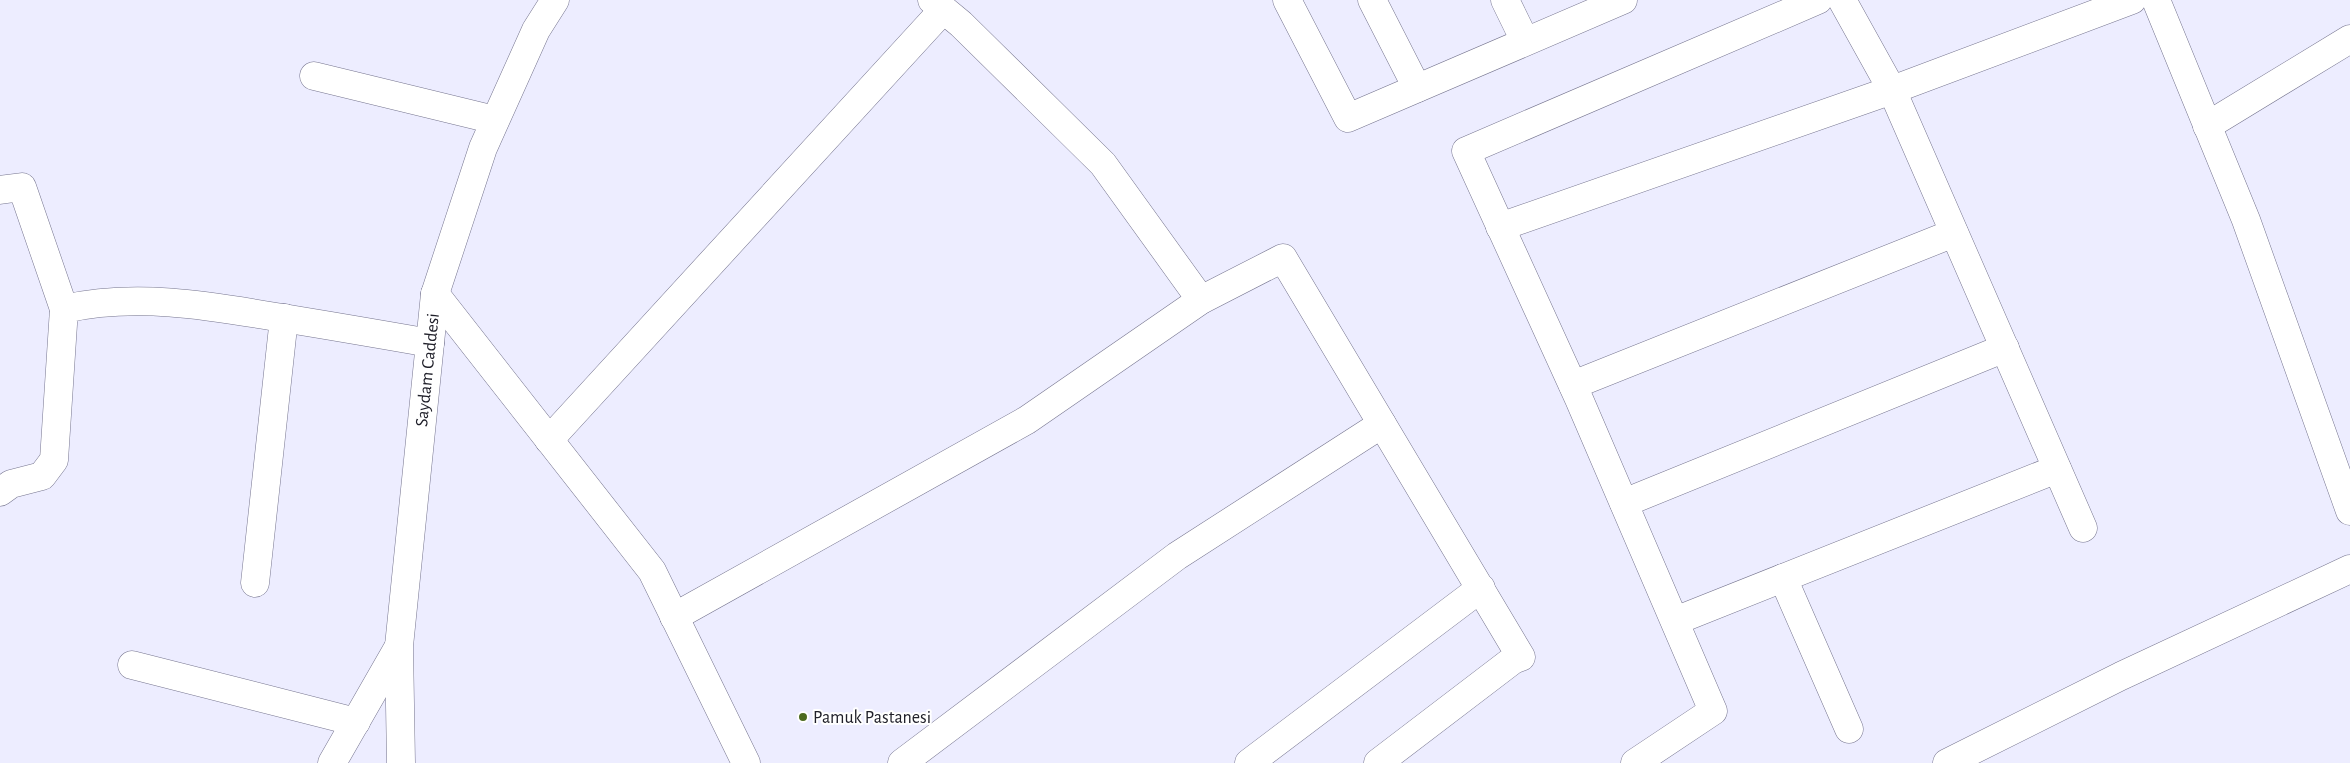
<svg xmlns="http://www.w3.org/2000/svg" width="2350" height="763" viewBox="0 0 2350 763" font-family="'Alegreya Sans',sans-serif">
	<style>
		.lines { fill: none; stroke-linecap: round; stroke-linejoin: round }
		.minor-casing { stroke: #76758f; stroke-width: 29 }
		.major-casing { stroke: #76758f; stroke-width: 29 }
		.minor { stroke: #fff; stroke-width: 28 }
		.major { stroke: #fff; stroke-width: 28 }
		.poi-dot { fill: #4c6a1f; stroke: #fff; stroke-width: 2 }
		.labels { text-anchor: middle; stroke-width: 4; stroke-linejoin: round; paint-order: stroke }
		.street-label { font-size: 18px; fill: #20202a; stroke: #fff }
		.poi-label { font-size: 18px; fill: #20202a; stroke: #fff; text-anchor: start }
	</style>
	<rect width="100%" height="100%" fill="#ededff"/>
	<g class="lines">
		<defs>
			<g id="minor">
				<path d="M932,0L961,24L1103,164L1201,300"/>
				<path d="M1287,0L1348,118L1623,0"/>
				<path d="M1372,0L1417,88"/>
				<path d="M1505,0L1525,41"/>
				<path d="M1842,0L1892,90L2083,528"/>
				<path d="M2156,0L2246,220L2350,511"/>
				<path d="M314,76L495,120"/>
				<path d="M2207,126L2350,39"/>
				<path d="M0,190L22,187L64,309"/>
				<path d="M1500,227L1892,90L2132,0"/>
				<path d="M435,294L652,571L746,763"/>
				<path d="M1573,385L1954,233"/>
				<path d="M549,440L943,10"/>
				<path d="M0,492L11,484L42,476L54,460L64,309C134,293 206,305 276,317C327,325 378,334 430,343"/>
				<path d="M1624,503L2005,348"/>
				<path d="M1783,578L1849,729"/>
				<path d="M255,583L284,318"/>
				<path d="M674,617L1027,420L1201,300L1283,258L1521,657L1513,660L1378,763"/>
				<path d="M1675,621L2057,469"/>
				<path d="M132,665L356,722"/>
				<path d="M902,763L1177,556L1382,424"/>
				<path d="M1249,763L1481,588"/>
				<path d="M1635,763L1713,711L1579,399L1466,151L1818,0"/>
				<path d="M1947,763L2121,676L2350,569"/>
			</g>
			<g id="major">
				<path d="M332,763L398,648"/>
				<path d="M401,763L399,646L435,294L483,148L536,30L555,0"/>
			</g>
		</defs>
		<!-- minor casing -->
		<use href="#minor" class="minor-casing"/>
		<!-- major casing -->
		<use href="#major" class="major-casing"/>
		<!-- minor -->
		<use href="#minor" class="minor"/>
		<!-- major -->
		<use href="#major" class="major"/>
	</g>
	<!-- markers -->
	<circle class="poi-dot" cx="803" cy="717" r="5"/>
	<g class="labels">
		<!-- street labels -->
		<g class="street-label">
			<text transform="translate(427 370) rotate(-84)" y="6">Saydam Caddesi</text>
		</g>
		<!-- poi labels -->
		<g class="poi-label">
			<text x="813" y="723">Pamuk Pastanesi</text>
		</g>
	</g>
</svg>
